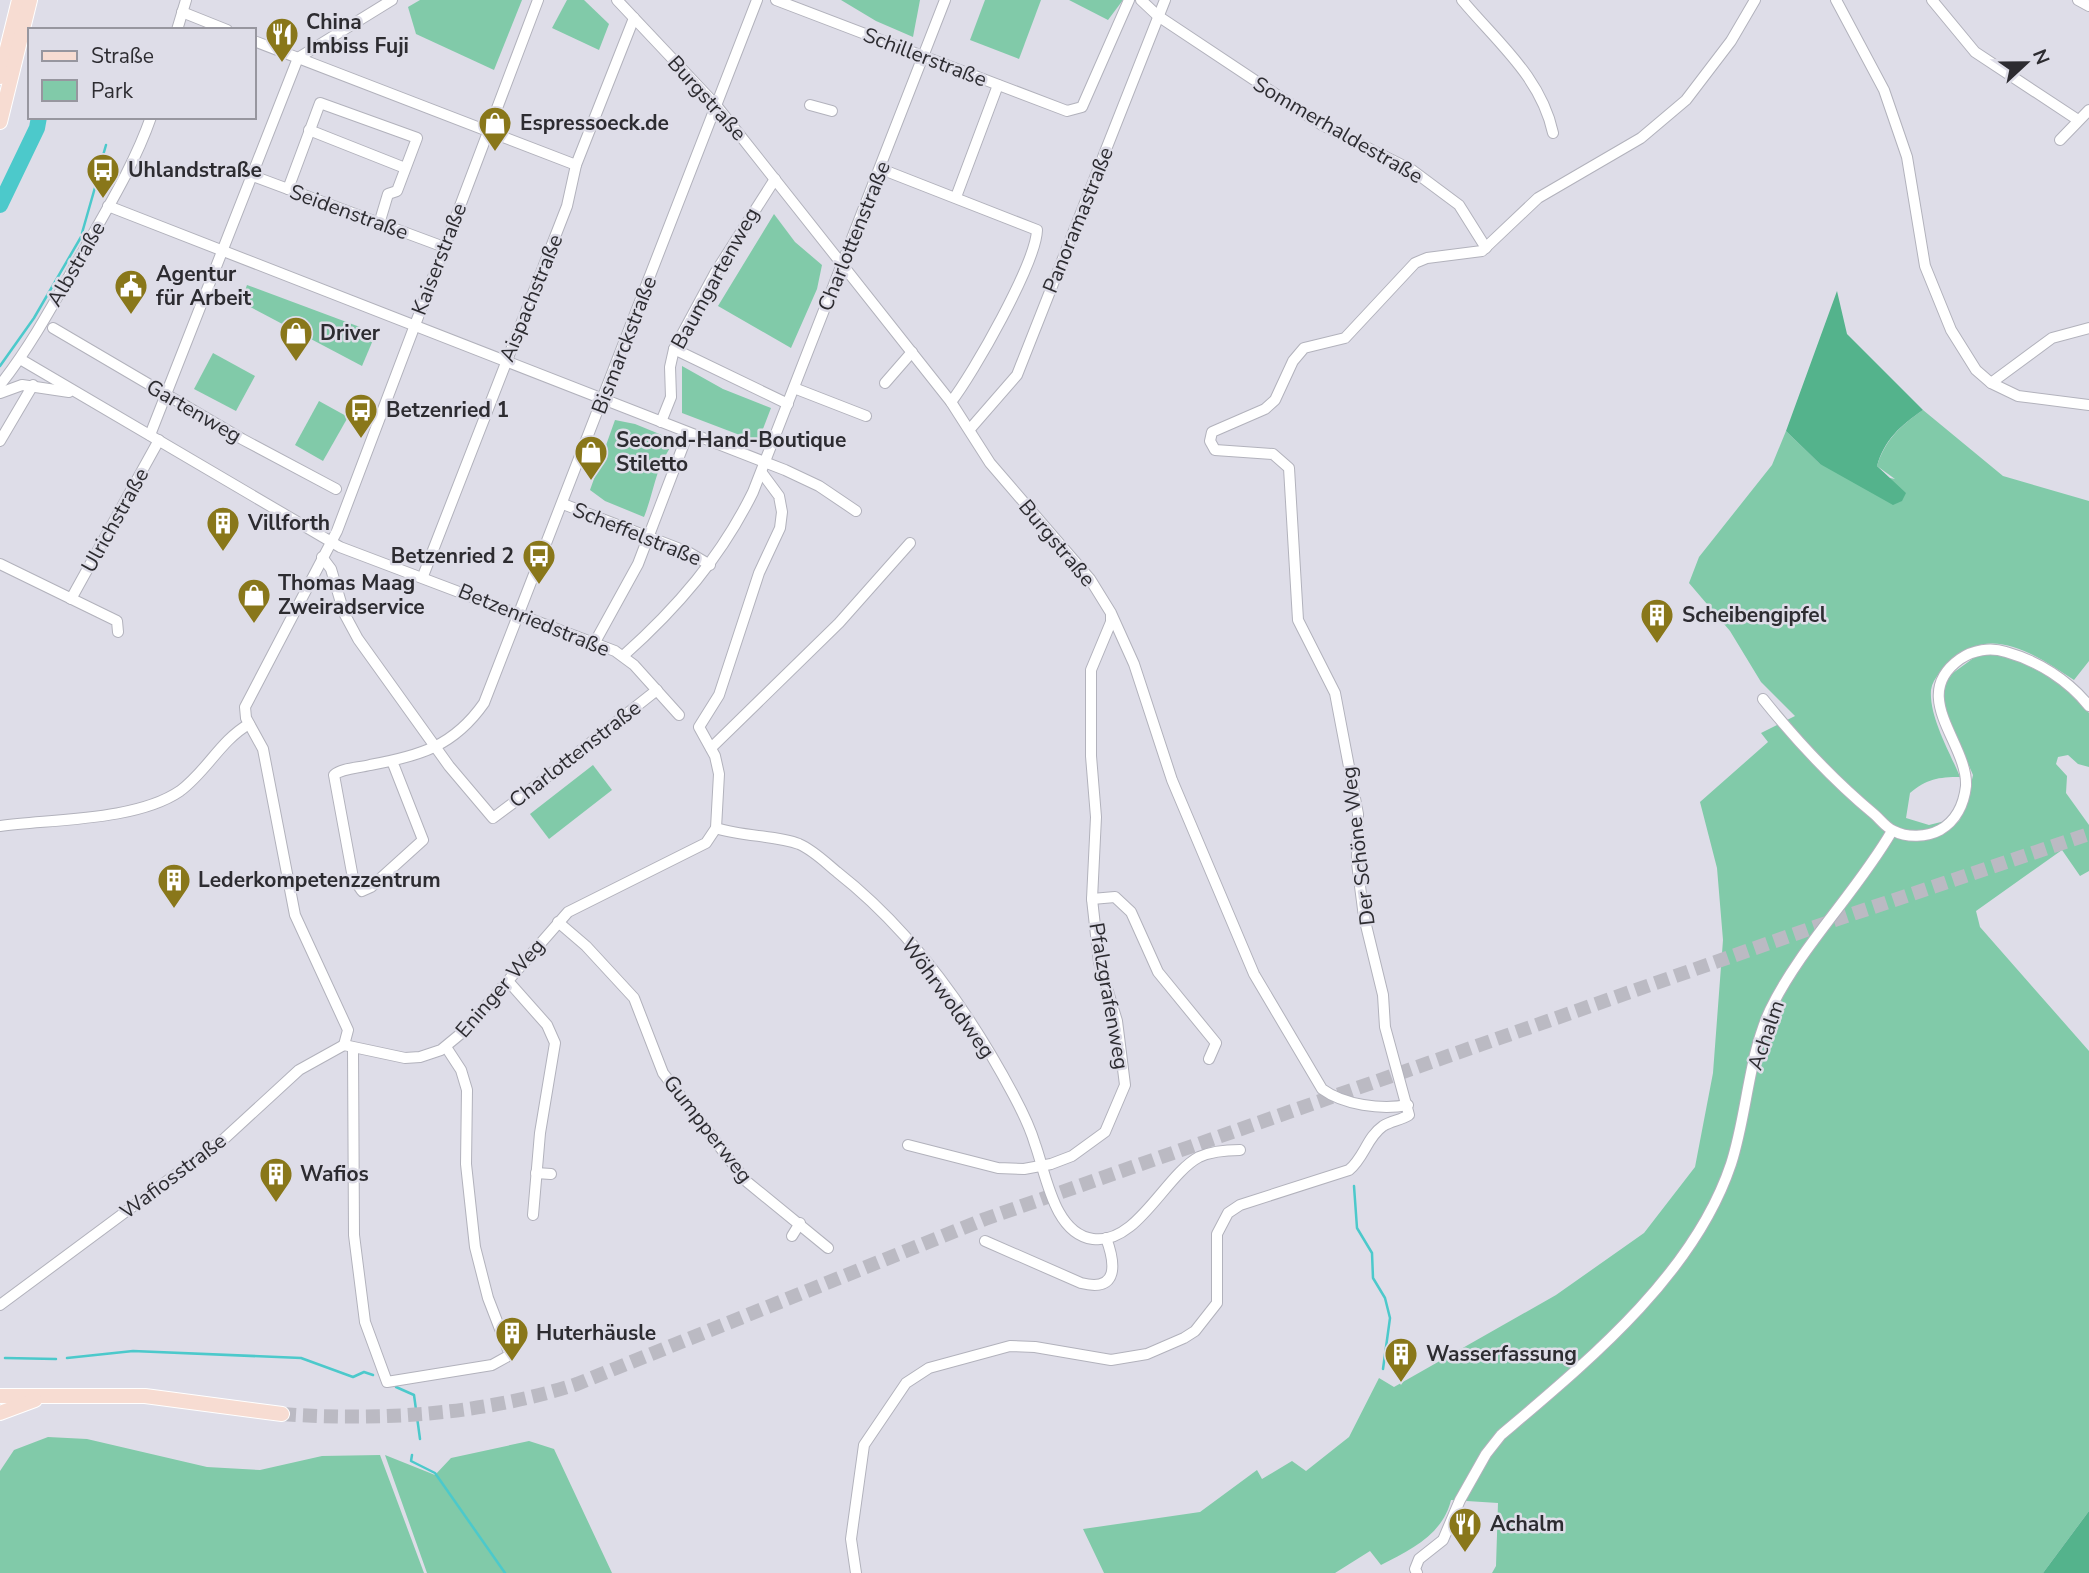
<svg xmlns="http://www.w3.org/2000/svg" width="2089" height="1573" viewBox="0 0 2089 1573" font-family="'Nunito Sans',sans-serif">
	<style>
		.green { fill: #81caa9 }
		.forest { fill: #54b38c }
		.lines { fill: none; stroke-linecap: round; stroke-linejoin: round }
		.stream { stroke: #4cc9cb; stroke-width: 2.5 }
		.river { stroke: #4cc9cb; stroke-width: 16 }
		.major-tunnel { stroke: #bbbac3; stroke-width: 14; stroke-dasharray: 14 7; stroke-linecap: butt }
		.minor-casing { stroke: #b2b2bc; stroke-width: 12 }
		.major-casing { stroke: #fff; stroke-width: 16 }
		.minor { stroke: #fff; stroke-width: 10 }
		.major { stroke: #f7dcd2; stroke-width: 14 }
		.labels { text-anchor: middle; stroke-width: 5; stroke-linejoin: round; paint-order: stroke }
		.poi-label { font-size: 21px; font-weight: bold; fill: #2d2c31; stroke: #dedde8; text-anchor: start }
		.street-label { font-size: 21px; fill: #2d2c31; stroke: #dedde8 }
	</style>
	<rect width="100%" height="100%" fill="#dedde8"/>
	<!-- green -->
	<g class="green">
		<path d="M420,0H522L494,70L416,34L408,7Z"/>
		<path d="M567,0H584L609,24L599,50L552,28Z"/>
		<path d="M841,0H920L913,37L876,21Z"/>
		<path d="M985,0H1041L1019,59L970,40Z"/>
		<path d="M1069,0H1123L1108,20Z"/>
		<path d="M774,214L795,242L822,265L817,289L791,348L718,306Z"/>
		<path d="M247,285L376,333L362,366L241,302Z"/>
		<path d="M213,353L255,376L236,411L194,389Z"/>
		<path d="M682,366L723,389L771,408L758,442L682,413Z"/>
		<path d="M319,401L348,417L323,461L295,445Z"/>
		<path d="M1923,410L2003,476L2089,501V661L2074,680C2037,656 1992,623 1953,660C1944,668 1933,677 1931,690C1929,717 1950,752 1960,777C1938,777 1927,779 1910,793L1906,818L1929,825L1945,821L1949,829L1959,821L1966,807L1973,775L1940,698L1944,684L1953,673L1979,654L1994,653L2015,659L2065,685L2089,713V767L2078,764L2068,755L2058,757L2056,764L2067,776L2066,793L2089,825V871L2080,876L2062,850L1976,911L1980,927L2089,1051V1511L2043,1573H1492L1496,1566L1498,1503L1451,1500C1443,1534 1411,1550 1381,1565L1370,1551L1335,1573H1104L1083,1529L1200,1512L1257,1470L1262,1479L1292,1461L1306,1471L1349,1437L1379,1378L1394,1387L1556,1295L1644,1233L1695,1167L1713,1073L1723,940L1717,868L1700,802L1768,742L1761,733L1795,716L1761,682L1730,631L1689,583L1699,557L1772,465L1786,431L1820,464L1895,479L1877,466C1885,440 1901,425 1923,410Z"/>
		<path d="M615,420L635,424L674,440C669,451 661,461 658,472C653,487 650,502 644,517L605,501L590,490Z"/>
		<path d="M593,765L612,790L549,839L530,814Z"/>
		<path d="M48,1437L87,1439L207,1467L260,1470L322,1456L380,1455L424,1573H0V1471L14,1450Z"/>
		<path d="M529,1441L554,1449L612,1573H427L385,1455L435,1475L451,1458Z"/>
	</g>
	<!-- forest -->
	<g class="forest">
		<path d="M1837,291L1847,334L1923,410C1901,425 1884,440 1877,466L1906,493L1902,501L1893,505L1820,464L1786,431Z"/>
		<path d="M2089,1511V1573H2043Z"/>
	</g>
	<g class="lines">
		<!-- stream -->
		<g class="stream">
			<path d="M100,166L106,145"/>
			<path d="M82,233L98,177"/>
			<path d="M0,366L34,318L81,237"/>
			<path d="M1354,1186L1357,1228L1372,1253L1373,1278L1385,1298L1390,1318L1383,1369"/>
			<path d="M5,1358L56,1359"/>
			<path d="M67,1358L133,1351L301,1358L353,1377L364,1372L373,1375"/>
			<path d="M396,1387L414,1395L420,1439"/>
			<path d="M412,1455L411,1461L435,1473L505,1573"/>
		</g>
		<!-- river -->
		<path class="river" d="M0,205L37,128L39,117"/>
		<!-- major-tunnel -->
		<path class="major-tunnel" d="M282,1414C381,1421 482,1415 577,1384L985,1219L1832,921L2089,834"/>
		<defs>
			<g id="minor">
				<path d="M617,0L716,105L951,402L990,463L1090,579L1111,613L1134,664L1172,780L1254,974L1322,1089C1344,1105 1381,1110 1408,1105"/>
				<path d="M776,0L1067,111L1082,107L1129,0"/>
				<path d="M1141,0L1158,16L1322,125L1412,170L1459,205L1486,248"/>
				<path d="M1462,0C1497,42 1541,77 1553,133"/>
				<path d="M1836,0L1884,90L1907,157L1925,266L1951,330L1976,370L1991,383L2018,396L2089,405"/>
				<path d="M1932,0L1975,52L2078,120"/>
				<path d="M2078,0L2089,6"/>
				<path d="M182,12L227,30"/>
				<path d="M177,30L186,0"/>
				<path d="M254,41L576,165"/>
				<path d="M810,105L832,111"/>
				<path d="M309,130L405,168"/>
				<path d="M2060,140L2089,110"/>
				<path d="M881,169L1037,230C1036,263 973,374 951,402"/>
				<path d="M253,176L444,247"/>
				<path d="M288,189L320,103L417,138L397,191L388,194L379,224"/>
				<path d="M956,197L998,85"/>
				<path d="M108,206L785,470L819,486L856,511"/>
				<path d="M53,328L242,439L336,489"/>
				<path d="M674,349L788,404"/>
				<path d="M20,359L340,547L615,651L634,665L679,715"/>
				<path d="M885,383L912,352"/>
				<path d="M1991,383L2052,338L2089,328"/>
				<path d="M0,385C31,346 55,301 80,257C105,212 134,166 151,117"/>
				<path d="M794,388L866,416"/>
				<path d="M0,393L22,385L69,392"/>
				<path d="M661,422L671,397L670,367L674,349L715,273L775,179"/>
				<path d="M970,429L1017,375L1165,0"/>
				<path d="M150,435L298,58L392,0"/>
				<path d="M0,441L33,385"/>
				<path d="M563,504L688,552L710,565"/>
				<path d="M322,557L331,569L344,613L358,639L449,766L493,818C549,777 602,733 657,690"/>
				<path d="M0,564L117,621L118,632"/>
				<path d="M423,576L567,206L576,165L634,18"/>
				<path d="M71,599L159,440"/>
				<path d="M595,642L638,564L688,433"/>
				<path d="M623,656C677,608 721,557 753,492L945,0"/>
				<path d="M1763,699C1796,740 1833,780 1874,814C1880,819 1886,828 1894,831C1907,838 1927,837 1940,830C1956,821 1964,804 1966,786C1968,743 1908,696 1960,659C1973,650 1990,647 2006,652C2038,661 2068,680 2089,706"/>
				<path d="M711,748L839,623L910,543"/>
				<path d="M392,761L423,840L371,887L362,891L353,878L334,775C342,768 359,768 370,765C420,756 454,746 484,703L757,0"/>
				<path d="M0,826C52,819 136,821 180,791C207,771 220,741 249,724"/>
				<path d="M716,828C743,837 776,835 799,844C813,850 825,862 837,872C911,930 970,1013 1014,1096C1022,1111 1030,1127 1035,1144C1046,1174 1054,1234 1093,1239C1137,1245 1165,1175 1199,1157C1212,1151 1226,1150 1240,1150"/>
				<path d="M1092,899L1115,897L1131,912L1158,972L1216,1043L1209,1059"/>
				<path d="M558,922L586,946L634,998L663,1073L746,1181L828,1248"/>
				<path d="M508,981L547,1025L555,1043L540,1133L533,1215"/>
				<path d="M344,1045L348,1030L295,915L263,749L246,718L245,707L337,531L538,0"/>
				<path d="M344,1045L405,1058L420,1057L441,1050L464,1031L568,912L706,843L716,828L719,774L715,756L699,727L719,695L759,573L780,528L782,512L779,496L762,473"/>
				<path d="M353,1049L354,1235L365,1322L387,1382L492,1365L510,1355L488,1298L475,1247L466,1164L467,1090L461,1070L446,1047"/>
				<path d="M908,1145L998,1168L1024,1169L1051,1164L1072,1156L1105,1132L1125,1085L1117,1021L1099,962L1092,899L1096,817L1091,756V670L1111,622V615"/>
				<path d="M536,1173L551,1174"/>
				<path d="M792,1236L800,1223"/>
				<path d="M985,1241L1081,1283C1120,1293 1115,1262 1106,1238"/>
				<path d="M0,1305L225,1138L299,1070L344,1045"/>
				<path d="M856,1573L851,1539L864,1445L906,1383L929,1368L1010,1346L1035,1347L1111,1360L1147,1354L1184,1338L1195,1331L1217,1303V1234L1228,1213L1240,1205L1349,1170C1364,1158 1367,1137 1383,1126C1391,1121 1401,1120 1409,1115L1385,1027L1383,995L1364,917L1357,863L1358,814L1335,693L1298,620L1289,468L1273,454L1215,450L1210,441L1212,432L1265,409L1275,400L1293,361L1304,348L1345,338L1415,263L1427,258L1482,251L1538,198L1641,138L1686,100L1731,41L1755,0"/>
				<path d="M1417,1573L1415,1569L1419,1559L1443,1540L1460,1500L1486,1454L1501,1435C1587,1362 1694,1275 1731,1164C1747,1115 1748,1058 1770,1010C1801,946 1856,893 1892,831"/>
			</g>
			<g id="major">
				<path d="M0,77L19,0"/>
				<path d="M0,122L30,0"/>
				<path d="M0,1396H145L282,1414"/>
				<path d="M0,1413L35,1400"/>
			</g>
		</defs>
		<!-- minor casing -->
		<use href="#minor" class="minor-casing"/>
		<!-- major casing -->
		<use href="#major" class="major-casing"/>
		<!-- minor -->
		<use href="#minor" class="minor"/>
		<!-- major -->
		<use href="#major" class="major"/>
	</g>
	<!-- icons -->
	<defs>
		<symbol id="restaurant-pin" viewBox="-11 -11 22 30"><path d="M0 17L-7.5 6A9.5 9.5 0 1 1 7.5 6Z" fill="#89771a" stroke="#dedde8"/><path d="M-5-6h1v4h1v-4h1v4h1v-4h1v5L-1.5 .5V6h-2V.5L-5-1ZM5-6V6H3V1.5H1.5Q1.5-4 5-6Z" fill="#fff"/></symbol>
		<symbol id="shop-pin" viewBox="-11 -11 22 30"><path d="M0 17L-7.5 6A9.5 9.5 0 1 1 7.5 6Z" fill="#89771a" stroke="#dedde8"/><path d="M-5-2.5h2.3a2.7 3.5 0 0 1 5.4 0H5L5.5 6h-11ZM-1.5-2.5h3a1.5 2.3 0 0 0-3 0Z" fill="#fff"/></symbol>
		<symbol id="bus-pin" viewBox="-11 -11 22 30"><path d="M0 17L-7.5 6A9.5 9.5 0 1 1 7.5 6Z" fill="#89771a" stroke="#dedde8"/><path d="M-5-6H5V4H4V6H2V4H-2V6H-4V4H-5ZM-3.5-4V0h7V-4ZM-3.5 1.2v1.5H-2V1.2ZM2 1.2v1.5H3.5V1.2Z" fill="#fff"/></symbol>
		<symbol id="civic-pin" viewBox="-11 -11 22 30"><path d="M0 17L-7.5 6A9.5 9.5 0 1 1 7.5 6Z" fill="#89771a" stroke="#dedde8"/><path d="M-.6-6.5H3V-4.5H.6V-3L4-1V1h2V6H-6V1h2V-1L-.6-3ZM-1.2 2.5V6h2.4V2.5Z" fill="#fff"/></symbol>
		<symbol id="building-pin" viewBox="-11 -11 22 30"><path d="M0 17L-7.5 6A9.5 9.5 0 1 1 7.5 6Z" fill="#89771a" stroke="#dedde8"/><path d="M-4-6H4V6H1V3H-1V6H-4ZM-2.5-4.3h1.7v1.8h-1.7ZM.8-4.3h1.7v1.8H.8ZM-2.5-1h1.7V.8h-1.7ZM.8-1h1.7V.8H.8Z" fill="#fff"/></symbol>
	</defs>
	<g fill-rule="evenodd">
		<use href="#restaurant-pin" x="263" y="15" width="38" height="52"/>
		<use href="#shop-pin" x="476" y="104" width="38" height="52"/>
		<use href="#bus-pin" x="84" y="151" width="38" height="52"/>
		<use href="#civic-pin" x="112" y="267" width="38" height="52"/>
		<use href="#shop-pin" x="277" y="314" width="38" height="52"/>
		<use href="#bus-pin" x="342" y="391" width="38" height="52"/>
		<use href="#shop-pin" x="572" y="433" width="38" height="52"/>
		<use href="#building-pin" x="204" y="504" width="38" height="52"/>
		<use href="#bus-pin" x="520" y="537" width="38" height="52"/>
		<use href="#shop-pin" x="235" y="576" width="38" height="52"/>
		<use href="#building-pin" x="1638" y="596" width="38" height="52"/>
		<use href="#building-pin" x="155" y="861" width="38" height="52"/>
		<use href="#building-pin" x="257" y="1155" width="38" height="52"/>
		<use href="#building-pin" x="493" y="1314" width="38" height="52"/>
		<use href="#building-pin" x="1382" y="1335" width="38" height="52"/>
		<use href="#restaurant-pin" x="1446" y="1505" width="38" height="52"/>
	</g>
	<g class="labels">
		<!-- poi labels -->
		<g class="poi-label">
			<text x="306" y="29">China<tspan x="306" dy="24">Imbiss Fuji</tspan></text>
			<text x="520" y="130">Espressoeck.de</text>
			<text x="128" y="177">Uhlandstraße</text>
			<text x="156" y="281">Agentur<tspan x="156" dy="24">für Arbeit</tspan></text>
			<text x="320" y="340">Driver</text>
			<text x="386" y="417">Betzenried 1</text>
			<text x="616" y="447">Second-Hand-Boutique<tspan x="616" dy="24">Stiletto</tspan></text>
			<text x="248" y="530">Villforth</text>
			<text x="514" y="563" text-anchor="end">Betzenried 2</text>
			<text x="278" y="590">Thomas Maag<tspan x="278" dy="24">Zweiradservice</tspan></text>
			<text x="1682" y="622">Scheibengipfel</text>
			<text x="198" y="887">Lederkompetenzzentrum</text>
			<text x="300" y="1181">Wafios</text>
			<text x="536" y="1340">Huterhäusle</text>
			<text x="1426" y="1361">Wasserfassung</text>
			<text x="1490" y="1531">Achalm</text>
		</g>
		<!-- street labels -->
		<g class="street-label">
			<text transform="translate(925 57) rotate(21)" y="7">Schillerstraße</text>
			<text transform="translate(707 98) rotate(48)" y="7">Burgstraße</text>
			<text transform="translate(1338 130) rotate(30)" y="7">Sommerhaldestraße</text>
			<text transform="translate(349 212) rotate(20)" y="7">Seidenstraße</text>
			<text transform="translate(1078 220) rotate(-68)" y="7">Panoramastraße</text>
			<text transform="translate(854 236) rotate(-68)" y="7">Charlottenstraße</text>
			<text transform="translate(439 259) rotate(-69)" y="7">Kaiserstraße</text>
			<text transform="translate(76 264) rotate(-60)" y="7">Albstraße</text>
			<text transform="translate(715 278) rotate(-61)" y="7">Baumgartenweg</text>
			<text transform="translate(531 298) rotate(-68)" y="7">Aispachstraße</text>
			<text transform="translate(624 345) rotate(-69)" y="7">Bismarckstraße</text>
			<text transform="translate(194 411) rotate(30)" y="7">Gartenweg</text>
			<text transform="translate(115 520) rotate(-61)" y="7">Ulrichstraße</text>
			<text transform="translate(637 534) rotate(22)" y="7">Scheffelstraße</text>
			<text transform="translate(1057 543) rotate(50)" y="7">Burgstraße</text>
			<text transform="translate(534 620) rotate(22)" y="7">Betzenriedstraße</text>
			<text transform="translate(575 754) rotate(-38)" y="7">Charlottenstraße</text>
			<text transform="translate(1358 846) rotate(-97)" y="7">Der Schöne Weg</text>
			<text transform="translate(500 988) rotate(-49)" y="7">Eninger Weg</text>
			<text transform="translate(1109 996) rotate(80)" y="7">Pfalzgrafenweg</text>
			<text transform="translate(948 998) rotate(54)" y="7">Wöhrwoldweg</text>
			<text transform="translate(1766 1035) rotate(-71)" y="7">Achalm</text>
			<text transform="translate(708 1129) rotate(52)" y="7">Gumpperweg</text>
			<text transform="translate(173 1176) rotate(-37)" y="7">Wafiosstraße</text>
		</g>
	</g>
	<!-- legend -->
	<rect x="28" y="28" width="228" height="91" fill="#dedde8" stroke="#97969f" stroke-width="2"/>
	<rect x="42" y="51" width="35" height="10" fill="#f7dcd2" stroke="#97969f" stroke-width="2"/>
	<text x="91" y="63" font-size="21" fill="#2d2c31">Straße</text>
	<rect x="42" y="80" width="35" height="21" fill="#81caa9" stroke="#97969f" stroke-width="2"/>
	<text x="91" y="98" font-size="21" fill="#2d2c31">Park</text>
	<!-- north arrow -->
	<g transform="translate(2026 63) rotate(68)" stroke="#dedde8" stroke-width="5" paint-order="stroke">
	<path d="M0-5L12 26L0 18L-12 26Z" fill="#2d2c31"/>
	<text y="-10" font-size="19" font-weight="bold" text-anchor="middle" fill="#2d2c31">N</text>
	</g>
</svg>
